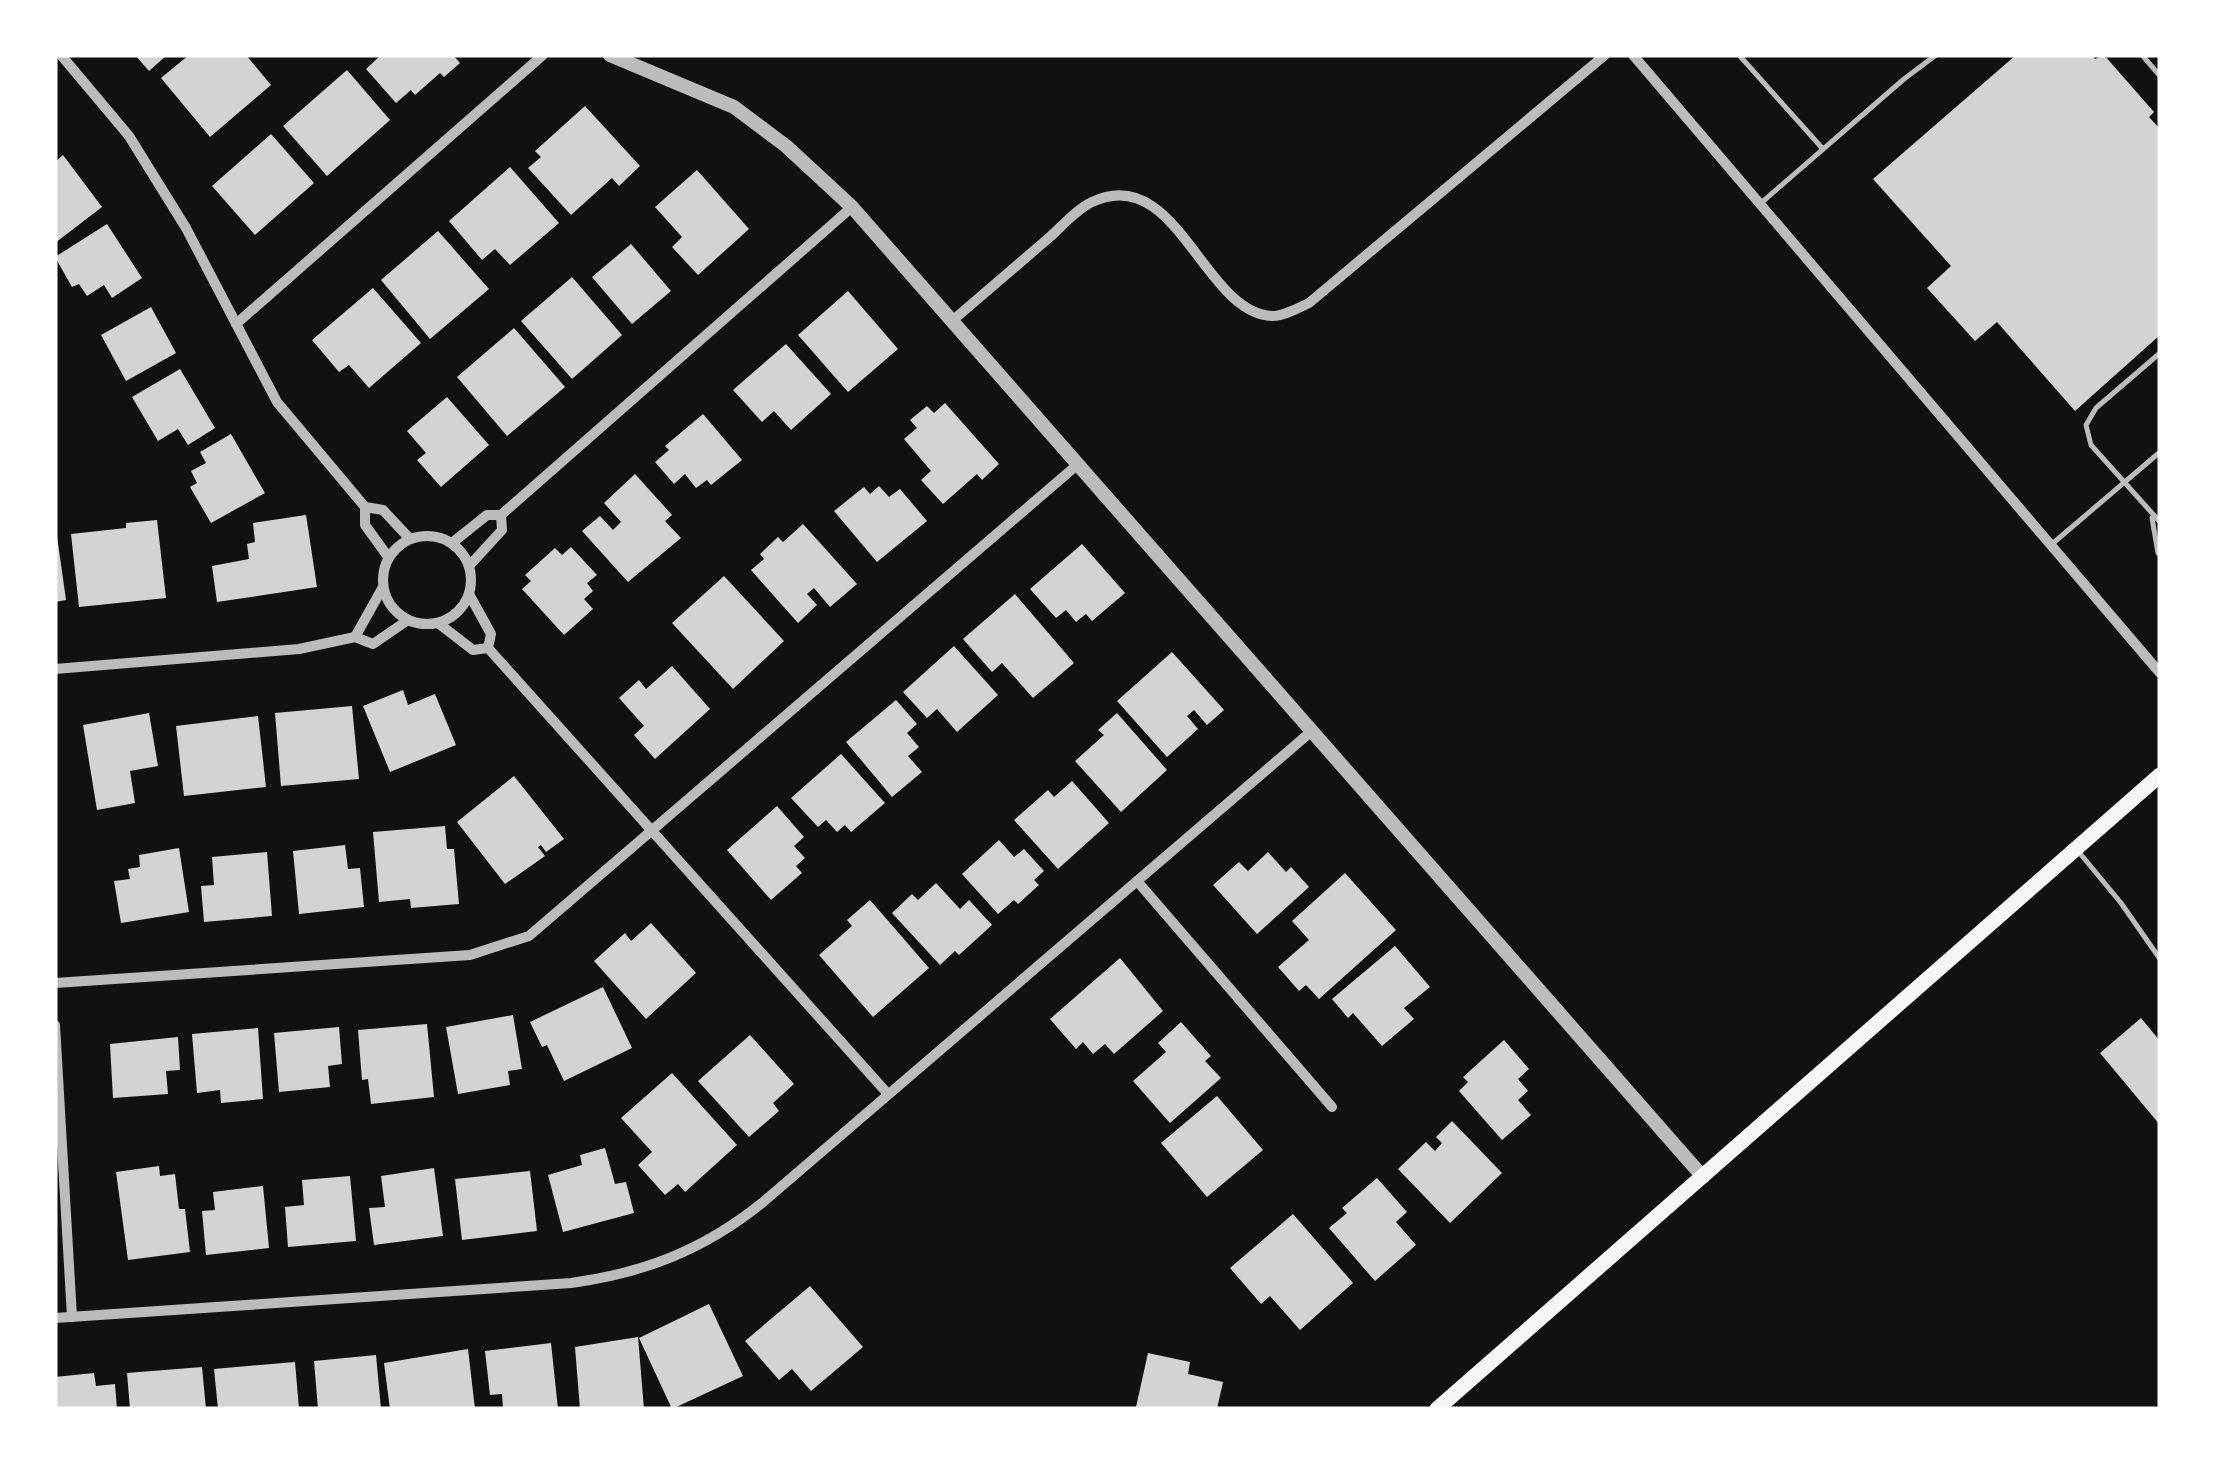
<svg xmlns="http://www.w3.org/2000/svg" width="2215" height="1464" viewBox="0 0 2215 1464" font-family="'Archivo Narrow',sans-serif">
	<style>
		.building { fill: #d3d3d3 }
		.lines { fill: none; stroke-linecap: round; stroke-linejoin: round }
		.service { stroke: #bcbcbc; stroke-width: 5 }
		.minor { stroke: #bcbcbc; stroke-width: 10 }
		.tertiary { stroke: #bcbcbc; stroke-width: 14 }
		.secondary { stroke: #f5f5f5; stroke-width: 15 }
	</style>
	<rect width="100%" height="100%" fill="#111"/>
	<!-- building -->
	<g class="building">
		<path d="M135,55H167L149,71Z"/>
		<path d="M189,55H246L271,85L210,137L161,78Z"/>
		<path d="M381,55H453L460,63L444,77L440,73L415,95L411,90L396,103L366,69Z"/>
		<path d="M2016,55H2092L2095,59L2104,55L2154,112L2149,117L2160,129V335L2075,411L1997,322L1975,341L1927,288L1951,266L1873,179Z"/>
		<path d="M347,70L390,120L327,176L283,126Z"/>
		<path d="M585,106L640,166L619,186L612,178L571,215L528,168L541,157L535,151Z"/>
		<path d="M271,134L314,183L255,235L212,186Z"/>
		<path d="M63,155L102,207L55,243V162Z"/>
		<path d="M510,167L559,223L510,265L495,249L482,260L449,221Z"/>
		<path d="M697,170L749,229L698,275L672,247L682,237L655,207Z"/>
		<path d="M107,224L142,278L112,298L104,285L87,296L79,284L72,287L55,257Z"/>
		<path d="M438,231L489,289L430,339L381,280Z"/>
		<path d="M631,244L671,291L632,324L592,277Z"/>
		<path d="M572,277L622,335L572,379L521,321Z"/>
		<path d="M373,288L421,343L369,388L349,365L339,372L312,340Z"/>
		<path d="M848,291L898,349L848,392L798,335Z"/>
		<path d="M151,307L176,353L126,381L101,335Z"/>
		<path d="M514,328L565,387L507,436L457,377Z"/>
		<path d="M786,344L831,394L791,430L774,411L762,422L733,390Z"/>
		<path d="M180,369L215,428L188,445L178,429L158,441L132,397Z"/>
		<path d="M447,397L489,445L441,487L417,460L426,453L407,431Z"/>
		<path d="M945,403L999,464L982,480L977,474L943,504L921,480L931,471L904,439L917,428L910,420L927,406L934,413Z"/>
		<path d="M703,414L742,460L711,485L707,480L696,488L685,474L674,484L655,462L669,450L665,446Z"/>
		<path d="M231,434L265,493L211,523L190,487L197,483L191,471L206,463L200,452Z"/>
		<path d="M635,474L672,515L665,521L681,538L628,582L582,531L600,516L613,530L621,522L604,503Z"/>
		<path d="M879,486L889,497L900,489L927,521L877,562L834,511L864,487L870,494Z"/>
		<path d="M306,515L317,587L217,602L212,566L249,559L247,544L255,542L253,523Z"/>
		<path d="M157,520L166,598L79,607L71,534L126,528V523Z"/>
		<path d="M803,524L857,584L830,607L814,588L807,594L817,605L798,623L751,570L764,559L760,554L778,537L783,542Z"/>
		<path d="M57,536L66,600L55,602V537Z"/>
		<path d="M1082,544L1125,593L1092,621L1086,614L1076,622L1066,610L1056,618L1030,589Z"/>
		<path d="M571,547L597,575L587,583L593,591L584,599L593,609L564,635L522,589L531,581L525,575L555,548L562,555Z"/>
		<path d="M724,576L784,641L733,689L672,623Z"/>
		<path d="M1015,594L1074,663L1033,698L1002,663L992,672L963,639Z"/>
		<path d="M954,646L998,695L957,732L937,709L927,718L903,692Z"/>
		<path d="M1172,652L1224,710L1207,725L1194,710L1187,716L1198,729L1167,757L1117,701Z"/>
		<path d="M672,666L710,709L655,759L634,735L644,726L619,698L639,680L646,689Z"/>
		<path d="M403,690L408,705L435,694L456,745L390,772L363,706Z"/>
		<path d="M896,700L917,724L907,733L919,747L908,756L922,772L892,797L846,742Z"/>
		<path d="M352,706L359,779L281,786L275,713Z"/>
		<path d="M149,713L158,766L130,771L135,803L97,810L83,725Z"/>
		<path d="M1117,713L1167,770L1121,812L1075,761L1104,735L1098,730Z"/>
		<path d="M258,716L266,787L184,796L176,726Z"/>
		<path d="M841,754L885,803L851,832L845,825L837,832L826,820L818,827L791,798Z"/>
		<path d="M514,776L564,839L546,852L541,845L538,847L545,856L505,884L457,822Z"/>
		<path d="M1072,781L1109,823L1058,869L1014,820L1048,790L1054,797Z"/>
		<path d="M777,806L804,837L794,846L805,858L796,866L802,873L771,900L727,850Z"/>
		<path d="M445,826L447,849H454L459,904L411,908L410,899L379,902L373,832Z"/>
		<path d="M999,840L1014,857L1024,849L1044,871L1034,880L1039,885L1018,904L1014,900L998,914L962,874Z"/>
		<path d="M345,845L348,869L360,868L364,907L299,914L293,851Z"/>
		<path d="M179,848L189,912L121,923L114,881L130,879L128,869L140,867L139,855Z"/>
		<path d="M267,852L272,916L204,922L201,886L214,885L212,857Z"/>
		<path d="M1268,852L1286,872L1291,867L1309,887L1257,934L1213,885L1239,862L1248,871Z"/>
		<path d="M1345,873L1396,930L1319,999L1306,985L1299,991L1278,967L1309,940L1292,921Z"/>
		<path d="M936,883L960,909L969,900L992,925L959,955L955,951L940,965L892,913L912,894L918,900Z"/>
		<path d="M870,900L929,968L873,1017L819,955L852,926L847,920Z"/>
		<path d="M651,923L696,973L646,1019L594,961L625,933L631,941Z"/>
		<path d="M1395,946L1430,987L1404,1008L1414,1019L1382,1046L1353,1013L1348,1018L1332,999Z"/>
		<path d="M1120,958L1163,1011L1114,1054L1105,1044L1093,1054L1083,1042L1076,1049L1050,1019Z"/>
		<path d="M603,987L632,1048L564,1081L547,1045L542,1047L530,1022Z"/>
		<path d="M513,1015L522,1069L508,1071L510,1085L458,1094L446,1027Z"/>
		<path d="M2141,1018L2160,1041V1125L2100,1053Z"/>
		<path d="M1181,1022L1211,1056L1205,1061L1221,1078L1170,1123L1133,1081L1166,1052L1158,1043Z"/>
		<path d="M427,1024L434,1097L371,1104L368,1079L362,1080L358,1030Z"/>
		<path d="M339,1027L342,1064L328,1066L330,1087L279,1092L274,1033Z"/>
		<path d="M258,1028L263,1099L221,1103L220,1090L197,1093L192,1034Z"/>
		<path d="M750,1035L794,1084L773,1103L779,1111L749,1137L698,1081Z"/>
		<path d="M178,1037L180,1070L166,1071L168,1094L113,1098L110,1044Z"/>
		<path d="M1504,1040L1529,1069L1518,1079L1528,1091L1518,1100L1531,1115L1502,1140L1459,1091L1468,1082L1463,1077Z"/>
		<path d="M672,1073L737,1145L685,1192L678,1184L665,1195L638,1165L652,1152L621,1118Z"/>
		<path d="M1217,1096L1263,1150L1207,1197L1161,1143Z"/>
		<path d="M1452,1121L1502,1173L1450,1223L1398,1169L1426,1142L1435,1151L1442,1143L1436,1137Z"/>
		<path d="M605,1148L615,1184L626,1182L634,1213L563,1232L548,1175L582,1165L580,1155Z"/>
		<path d="M159,1166L160,1176L175,1174L179,1209H185L190,1252L128,1260L116,1172Z"/>
		<path d="M434,1168L443,1236L374,1245L369,1208L385,1207L381,1176Z"/>
		<path d="M530,1171L537,1231L462,1240L455,1179Z"/>
		<path d="M350,1176L356,1241L288,1247L285,1207L304,1205L302,1180Z"/>
		<path d="M1377,1178L1407,1212L1396,1222L1416,1245L1375,1281L1329,1228L1347,1213L1342,1208Z"/>
		<path d="M263,1186L269,1248L206,1255L202,1211L215,1210L213,1192Z"/>
		<path d="M1293,1214L1353,1283L1300,1330L1270,1296L1261,1304L1230,1268Z"/>
		<path d="M810,1286L863,1347L811,1391L792,1369L779,1380L745,1341Z"/>
		<path d="M709,1304L743,1376L672,1409L639,1338Z"/>
		<path d="M638,1337L644,1409H580L575,1347Z"/>
		<path d="M551,1343L558,1409H503L502,1394L490,1395L485,1351Z"/>
		<path d="M468,1349L475,1409H390L384,1363Z"/>
		<path d="M1148,1353L1190,1362L1188,1374L1223,1382L1217,1409L1136,1407Z"/>
		<path d="M376,1355L381,1409H318L314,1361Z"/>
		<path d="M295,1362L299,1409H218L214,1369Z"/>
		<path d="M202,1367L206,1409H130L127,1373Z"/>
		<path d="M94,1373L96,1386L115,1384L117,1409H55V1377Z"/>
	</g>
	<g class="lines">
		<!-- service -->
		<g class="service">
			<path d="M1739,55L1823,149"/>
			<path d="M2142,55L2160,76"/>
			<path d="M1761,203L1904,79L1936,55"/>
			<path d="M2160,353L2096,408L2086,425L2091,445L2160,522"/>
			<path d="M2152,518L2158,553"/>
			<path d="M2052,544L2160,452"/>
			<path d="M2078,851L2121,903L2160,959"/>
		</g>
		<!-- minor -->
		<g class="minor">
			<path d="M61,55L129,136L186,228L277,402L365,507"/>
			<path d="M1633,55L2160,673"/>
			<path d="M952,321C985,293 1018,264 1051,236C1063,225 1077,209 1092,202C1177,162 1203,313 1272,316C1284,316 1298,308 1309,303L1605,55"/>
			<path d="M236,324L543,55"/>
			<path d="M501,515L852,207"/>
			<circle cx="427" cy="580" r="44"/>
			<path d="M452,543L487,515H501L502,530L470,565"/>
			<path d="M389,558L365,525V507L383,510L410,539"/>
			<path d="M383,587L355,637L373,644L408,620"/>
			<path d="M438,623L473,650L488,648L491,634L469,594"/>
			<path d="M488,648L888,1094"/>
			<path d="M55,669L299,649L355,637"/>
			<path d="M1137,881L1332,1107"/>
			<path d="M55,983L470,955L529,936L1077,465"/>
			<path d="M55,1025L72,1317"/>
			<path d="M55,1318L571,1283C644,1273 704,1250 762,1203L1313,730"/>
		</g>
		<!-- tertiary -->
		<path class="tertiary" d="M610,55L734,107L786,146L852,207L1703,1177"/>
		<!-- secondary -->
		<path class="secondary" d="M1437,1409L2160,775"/>
	</g>
	<!-- border -->
	<rect width="2215" height="1464" fill="none" stroke="#ffffff" stroke-width="115"/>
</svg>
